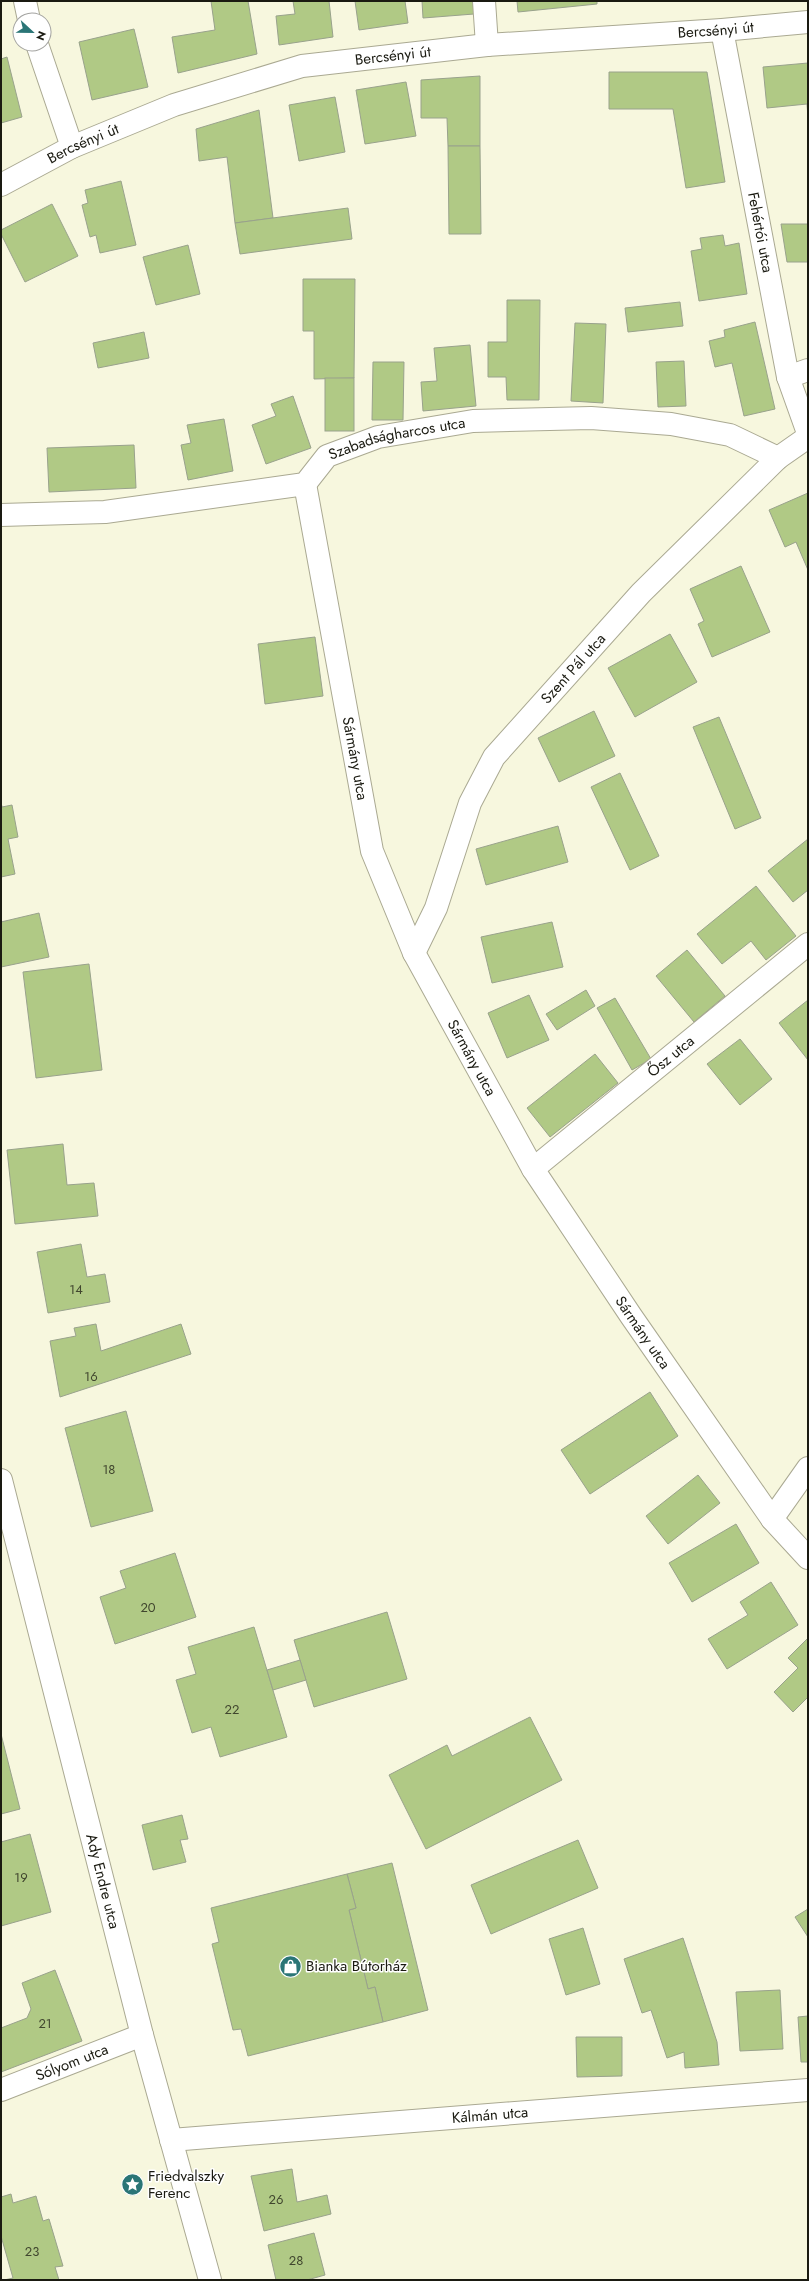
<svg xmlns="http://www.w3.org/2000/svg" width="809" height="2281" viewBox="0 0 809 2281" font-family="Jost,sans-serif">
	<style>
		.building { fill: #b0c985; stroke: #99a28c }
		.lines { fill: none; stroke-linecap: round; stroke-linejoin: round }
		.street-casing { stroke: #aaa992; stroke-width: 24 }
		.street { stroke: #fff; stroke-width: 22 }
		.labels { text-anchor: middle; stroke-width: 3; stroke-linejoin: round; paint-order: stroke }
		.number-label { font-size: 13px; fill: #40462e }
		.street-label { font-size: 15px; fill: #1a1a11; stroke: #fff }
		.poi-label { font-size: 15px; fill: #1a1a11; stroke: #fff; text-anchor: start }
	</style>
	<rect width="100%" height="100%" fill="#f7f7de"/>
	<!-- building -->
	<g class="building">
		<path d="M211,1H248L257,54L178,73L172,37L215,30Z"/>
		<path d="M293,1H329L333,37L279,45L276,16L295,14Z"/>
		<path d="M355,1H405L408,23L359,30Z"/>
		<path d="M422,1H473L474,14L423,18Z"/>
		<path d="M517,1H597V4L518,12Z"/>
		<path d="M134,29L148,87L92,100L79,42Z"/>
		<path d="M7,57L22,117L1,123V59Z"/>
		<path d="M808,63V118L807,104L767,108L763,67Z"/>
		<path d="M609,72H707L725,182L686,188L673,109H609Z"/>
		<path d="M480,76V146H448L447,118H421V80Z"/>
		<path d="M406,82L416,136L365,144L356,90Z"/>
		<path d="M335,97L345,152L299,161L289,105Z"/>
		<path d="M259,110L273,218L235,223L227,157L199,161L196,129Z"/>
		<path d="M448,146H480L481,234H449Z"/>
		<path d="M121,181L136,245L100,253L96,235L90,237L82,205L88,203L85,190Z"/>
		<path d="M52,204L78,256L25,282L1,234V230Z"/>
		<path d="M348,208L352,239L240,254L235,223Z"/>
		<path d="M781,224H808V262H787Z"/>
		<path d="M723,235L725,246L739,243L747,294L699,301L691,251L702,249L700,238Z"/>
		<path d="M188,245L200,294L156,305L143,257Z"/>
		<path d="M303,279H355L354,378L314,379V331H303Z"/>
		<path d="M507,300H540L539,400H507L506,377H488V342H507Z"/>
		<path d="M680,302L683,326L628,332L625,308Z"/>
		<path d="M755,322L775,409L744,416L732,363L715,367L709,341L725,337L724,330Z"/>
		<path d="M575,323L606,324L603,403L571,401Z"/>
		<path d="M144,332L149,358L98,368L93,343Z"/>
		<path d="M470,345L476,406L423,411L421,382L437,381L434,348Z"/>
		<path d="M684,361L686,406L658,407L656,362Z"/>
		<path d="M373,362H404L403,420H372Z"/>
		<rect x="325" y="378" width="29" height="53"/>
		<path d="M293,396L311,448L266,464L252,425L276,416L271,404Z"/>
		<path d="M224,419L233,471L188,480L181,445L191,443L187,425Z"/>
		<path d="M134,445L136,488L49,492L47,448Z"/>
		<path d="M808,493V570L796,542L785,547L769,510Z"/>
		<path d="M741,566L770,632L712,657L698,624L704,621L690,589Z"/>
		<path d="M670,634L697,682L635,717L608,668Z"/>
		<path d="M315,637L323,696L265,704L258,644Z"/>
		<path d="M594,711L615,756L559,782L538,738Z"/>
		<path d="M719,717L761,818L735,829L693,727Z"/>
		<path d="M620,773L659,856L630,870L591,787Z"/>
		<path d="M1,802L2,807L12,805L18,837L8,839L15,874L1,877Z"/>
		<path d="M558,826L568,862L486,885L476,849Z"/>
		<path d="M808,839V890L793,902L768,871Z"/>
		<path d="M756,886L796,936L766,960L751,941L722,964L697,934Z"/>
		<path d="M39,913L49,957L1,967V922Z"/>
		<path d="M552,922L563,967L492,983L481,937Z"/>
		<path d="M687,950L725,996L694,1022L656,976Z"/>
		<path d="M89,964L102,1070L36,1078L23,972Z"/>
		<path d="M586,990L595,1006L557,1030L546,1014Z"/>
		<path d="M529,995L549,1040L507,1058L488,1013Z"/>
		<path d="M615,998L651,1059L632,1070L597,1008Z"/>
		<path d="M808,1000V1060L779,1023Z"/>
		<path d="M740,1039L772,1079L740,1105L707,1064Z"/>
		<path d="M595,1054L618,1083L550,1137L527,1108Z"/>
		<path d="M63,1144L67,1185L94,1183L98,1216L15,1224L7,1150Z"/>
		<path d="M81,1244L87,1277L105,1274L110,1302L48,1313L37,1252Z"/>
		<path d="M96,1324L101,1351L181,1324L191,1354L60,1397L50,1341L76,1336L74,1328Z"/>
		<path d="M650,1392L678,1436L590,1494L561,1450Z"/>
		<path d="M126,1411L153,1511L91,1527L65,1428Z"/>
		<path d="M698,1475L720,1503L668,1544L646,1516Z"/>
		<path d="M736,1524L759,1563L692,1602L669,1563Z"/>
		<path d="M175,1553L196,1617L115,1644L100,1597L126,1588L120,1571Z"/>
		<path d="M771,1582L798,1625L727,1669L708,1639L748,1615L740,1602Z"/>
		<path d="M387,1612L407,1679L314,1707L294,1640Z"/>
		<path d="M254,1627L287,1737L220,1757L211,1727L192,1733L176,1680L196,1674L188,1647Z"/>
		<path d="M808,1638V1697L793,1712L774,1692L798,1668L788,1658Z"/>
		<path d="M300,1660L306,1680L273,1690L267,1670Z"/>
		<path d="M530,1717L562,1780L426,1849L389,1775L447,1745L452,1756Z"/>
		<path d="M1,1734L20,1809L1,1814Z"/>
		<path d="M182,1815L188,1839L180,1840L186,1862L153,1870L142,1825Z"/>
		<path d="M30,1834L51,1912L1,1926V1842Z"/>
		<path d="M578,1840L598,1888L491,1934L471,1885Z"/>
		<path d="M392,1863L428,2010L383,2022L375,1987L368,1989L349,1910L356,1908L347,1874Z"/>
		<path d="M347,1874L356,1908L349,1910L368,1989L375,1987L383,2022L248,2056L241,2029L233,2030L212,1944L219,1942L211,1908Z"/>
		<path d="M808,1909V1937L795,1917Z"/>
		<path d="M583,1928L600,1984L566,1995L549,1939Z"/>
		<path d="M683,1938L717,2042L719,2065L685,2068L684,2052L667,2058L651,2010L642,2013L624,1959Z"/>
		<path d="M55,1970L82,2041L1,2072V2028L27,2018L31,2009L22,1983Z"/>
		<path d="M780,1990L783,2049L740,2051L736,1992Z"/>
		<path d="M808,2016V2062H801L798,2017Z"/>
		<path d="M576,2037H622V2076L577,2077Z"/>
		<path d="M292,2169L297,2202L327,2195L331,2214L264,2231L251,2176Z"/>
		<path d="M11,2194L13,2203L36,2196L43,2221L49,2219L63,2266L55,2267L59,2280H4L13,2278L1,2236V2197Z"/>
		<path d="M314,2233L325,2275L307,2280H276L268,2245Z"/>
	</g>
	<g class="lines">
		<defs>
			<g id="street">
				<path d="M25,1L29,20"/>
				<path d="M484,1L487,45"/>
				<path id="s1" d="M722,30L788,377L808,433"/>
				<path d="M37,44L72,147"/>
				<path id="s2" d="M1,185L72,147L174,105L302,66L487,45L722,30L808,22"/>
				<path d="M788,377L808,370"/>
				<path id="s3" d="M305,484L372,851L414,953L533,1169L631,1316L772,1519L808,1558"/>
				<path id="s4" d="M1,515L105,512L305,484L327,456L378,437L473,421L591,418L671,424L730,435L778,458"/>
				<path id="s5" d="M414,953L436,908L470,803L494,757L641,593L778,458L808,437"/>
				<path id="s6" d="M533,1169L808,944"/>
				<path id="s7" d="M1,1480L142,2035L210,2280"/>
				<path d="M772,1519L808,1468"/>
				<path id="s8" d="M1,2090L142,2035"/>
				<path id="s9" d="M171,2140L808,2090"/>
			</g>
		</defs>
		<!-- street casing -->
		<use href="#street" class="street-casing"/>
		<!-- street -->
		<use href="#street" class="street"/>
	</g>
	<!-- icons -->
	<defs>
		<symbol id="shop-disc" viewBox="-11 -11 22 22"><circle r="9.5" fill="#2a7576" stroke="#fff"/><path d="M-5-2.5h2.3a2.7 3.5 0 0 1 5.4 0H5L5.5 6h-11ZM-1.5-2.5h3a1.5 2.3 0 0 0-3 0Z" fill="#fff"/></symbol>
		<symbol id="sight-disc" viewBox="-11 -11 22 22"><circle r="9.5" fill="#2a7576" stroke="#fff"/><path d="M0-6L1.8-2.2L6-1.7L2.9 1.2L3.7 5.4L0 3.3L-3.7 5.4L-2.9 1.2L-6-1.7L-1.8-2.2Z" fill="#fff"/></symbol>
	</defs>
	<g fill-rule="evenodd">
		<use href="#shop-disc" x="278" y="1954" width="25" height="25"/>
		<use href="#sight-disc" x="120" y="2172" width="25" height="25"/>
	</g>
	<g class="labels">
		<!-- number labels -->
		<g class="number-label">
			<text x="76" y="1294">14</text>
			<text x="91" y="1381">16</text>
			<text x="109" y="1474">18</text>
			<text x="148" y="1612">20</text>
			<text x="232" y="1714">22</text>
			<text x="21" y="1882">19</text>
			<text x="45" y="2028">21</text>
			<text x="276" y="2204">26</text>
			<text x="32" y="2256">23</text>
			<text x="296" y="2265">28</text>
		</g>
		<!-- street labels -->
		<g class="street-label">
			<text dy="5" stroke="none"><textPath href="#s2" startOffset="740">Bercsényi út</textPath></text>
			<text dy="5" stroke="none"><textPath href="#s2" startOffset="416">Bercsényi út</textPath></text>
			<text dy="5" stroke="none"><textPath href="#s2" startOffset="92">Bercsényi út</textPath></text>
			<text dy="5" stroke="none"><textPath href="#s1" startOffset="206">Fehértói utca</textPath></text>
			<text dy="5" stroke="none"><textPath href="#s4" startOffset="414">Szabadságharcos utca</textPath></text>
			<text dy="5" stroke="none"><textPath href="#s5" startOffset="331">Szent Pál utca</textPath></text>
			<text dy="5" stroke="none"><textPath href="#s3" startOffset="279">Sármány utca</textPath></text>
			<text dy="5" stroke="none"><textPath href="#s6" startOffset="178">Ősz utca</textPath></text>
			<text dy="5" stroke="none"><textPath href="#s3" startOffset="603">Sármány utca</textPath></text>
			<text dy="5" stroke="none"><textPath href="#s3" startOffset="927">Sármány utca</textPath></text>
			<text dy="5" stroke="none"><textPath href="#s7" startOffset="414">Ady Endre utca</textPath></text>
			<text dy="5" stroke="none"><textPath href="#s8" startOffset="76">Sólyom utca</textPath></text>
			<text dy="5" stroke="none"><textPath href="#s9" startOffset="320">Kálmán utca</textPath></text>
		</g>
		<!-- poi labels -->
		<g class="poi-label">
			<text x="306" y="1971">Bianka Bútorház</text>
			<text x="148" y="2181">Friedvalszky<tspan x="148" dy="17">Ferenc</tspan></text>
		</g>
	</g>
	<!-- border -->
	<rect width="809" height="2281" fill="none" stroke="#1a1a11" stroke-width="4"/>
	<!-- north arrow -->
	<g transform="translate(32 32) rotate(112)"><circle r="19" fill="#ffffff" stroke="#a3a3a0"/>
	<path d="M0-3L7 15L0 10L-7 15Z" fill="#2a7576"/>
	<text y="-6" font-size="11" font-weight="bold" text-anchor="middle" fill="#1a1a11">N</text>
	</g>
</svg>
